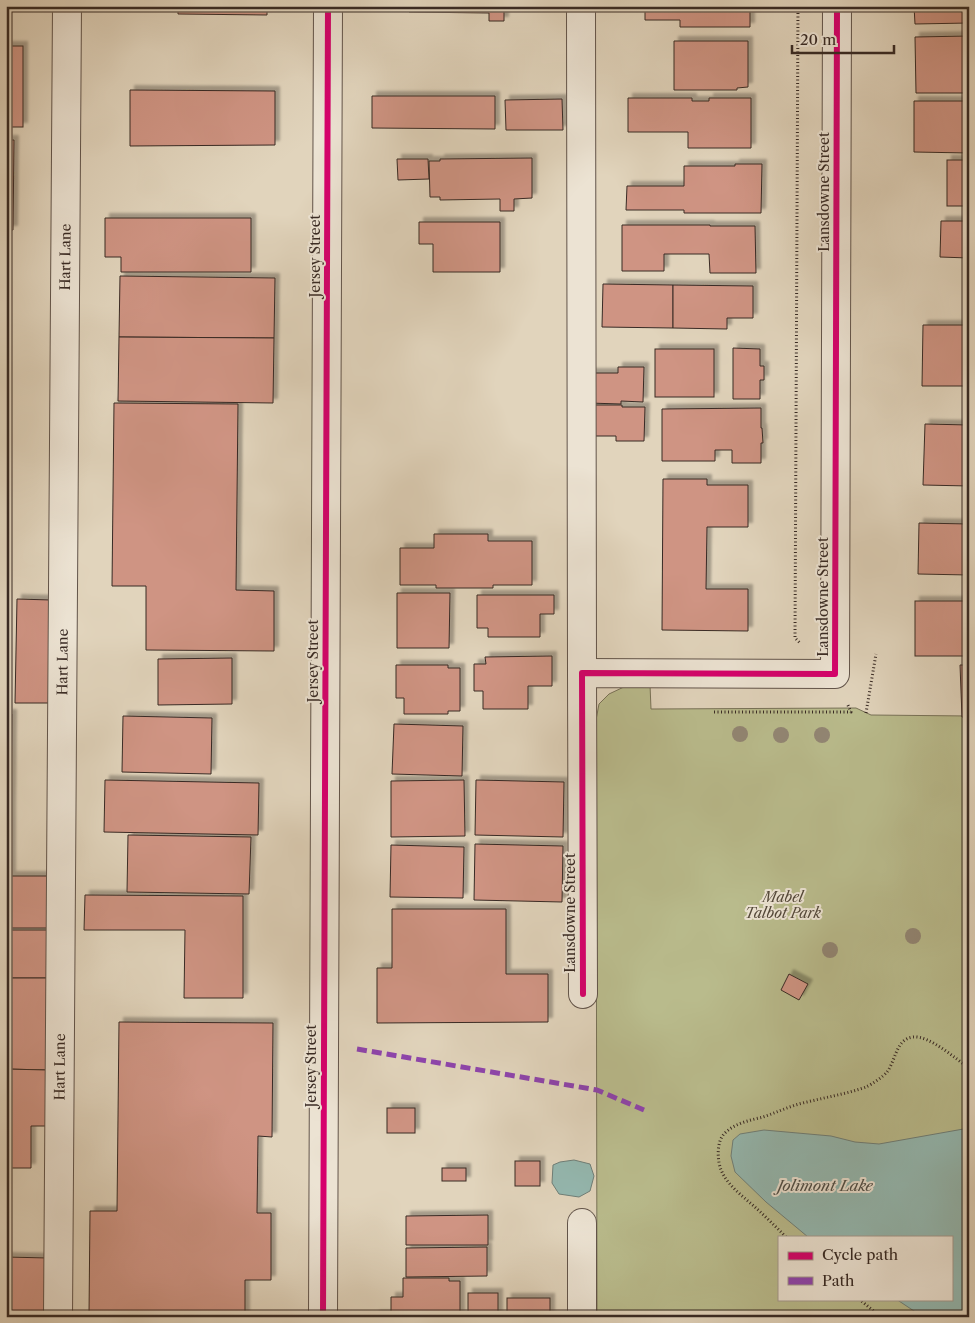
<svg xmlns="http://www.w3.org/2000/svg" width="975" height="1323" viewBox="0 0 975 1323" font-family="'Libre Caslon Text',serif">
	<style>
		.green { fill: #b9bb8c; stroke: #787258; fill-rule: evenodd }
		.water { fill: #94b8b0; stroke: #6f7f78 }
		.building { fill: #cf9483; stroke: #382a24; filter: url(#shadow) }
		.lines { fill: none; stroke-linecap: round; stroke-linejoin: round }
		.minor-casing { stroke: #62544a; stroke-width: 30 }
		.path { stroke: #382a24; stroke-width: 3; stroke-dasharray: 1 2.5; stroke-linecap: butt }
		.minor { stroke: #ece3d3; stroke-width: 28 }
		.quiet { stroke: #8e44ad; stroke-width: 5; stroke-dasharray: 10 5; stroke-linecap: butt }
		.cycleway-casing { stroke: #ece3d3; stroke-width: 9 }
		.cycleway { stroke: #d6006c; stroke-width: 6 }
		.tree { fill: #928674 }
		.labels { text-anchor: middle; stroke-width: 4; stroke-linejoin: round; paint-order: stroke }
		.street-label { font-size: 14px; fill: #382a24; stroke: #ece3d3 }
		.park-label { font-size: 14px; font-style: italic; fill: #524739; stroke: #ece3d3 }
		.water-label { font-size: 15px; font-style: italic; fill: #4f4e47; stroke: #ece3d3 }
	</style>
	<defs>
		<filter id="shadow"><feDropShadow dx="4.5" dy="-4.5" stdDeviation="1" flood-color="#0004"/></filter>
	</defs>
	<rect width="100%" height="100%" fill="#e1d4bc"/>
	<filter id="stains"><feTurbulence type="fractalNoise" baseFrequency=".004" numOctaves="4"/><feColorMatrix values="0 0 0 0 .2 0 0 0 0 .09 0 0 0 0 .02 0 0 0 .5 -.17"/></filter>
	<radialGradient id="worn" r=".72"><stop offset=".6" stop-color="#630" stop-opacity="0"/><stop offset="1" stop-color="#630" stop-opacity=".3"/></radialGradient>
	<!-- green -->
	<path class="green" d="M650,685L651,709L856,708L871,715L969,716V1317H597L596,720L599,704L609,694L626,686ZM779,1237H951V1299H779Z"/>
	<!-- water -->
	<g class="water">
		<path d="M969,1128V1317H923L896,1299H951V1237H808L766,1202L735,1172L731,1156L733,1140L740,1134L764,1130L831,1136L855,1142L879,1144Z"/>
		<path d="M574,1160L590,1164L594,1176L590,1191L579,1197L559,1194L552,1183L553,1165L560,1162Z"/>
	</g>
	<!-- building -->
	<g class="building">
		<path d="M178,6H267V15L178,14Z"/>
		<path d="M409,6H504V21H489V13L409,12Z"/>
		<path d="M645,6H750V27H680V20H645Z"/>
		<path d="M914,6H969V23L915,24Z"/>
		<path d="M969,36V93H916L915,37Z"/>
		<path d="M674,41H748V87L737,88V90H674Z"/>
		<rect x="6" y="46" width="17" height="81"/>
		<path d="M130,90L275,91V145L130,146Z"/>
		<path d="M372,96H495V129L372,128Z"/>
		<path d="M628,98H692V101H709V98H751V148H688V132H628Z"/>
		<path d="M562,99L563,130H506L505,100Z"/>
		<path d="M914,101H969V153L914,152Z"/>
		<path d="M6,140H14L13,230H6Z"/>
		<path d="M532,158V198L514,199V211H500V199L440,200V197H430L429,161H440V159Z"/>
		<path d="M397,159H428L429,179L398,180Z"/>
		<rect x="947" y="160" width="22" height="46"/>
		<path d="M735,164H762L761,213H684V210H626L627,186H684V166H735Z"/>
		<path d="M105,218H251V272H121V257H105Z"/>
		<path d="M941,221H969V258L940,257Z"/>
		<path d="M419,222H500V272H433V244H419Z"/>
		<path d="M622,225H710V226H755L756,273H710L709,254H664V271H622Z"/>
		<path d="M120,276L275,278L274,338L119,337Z"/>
		<path d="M603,284L673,285V328L602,327Z"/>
		<path d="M673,285L753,286V318H727V329L673,328Z"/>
		<path d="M923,325H969V386H922Z"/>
		<path d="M119,337L274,338L273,403L118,401Z"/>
		<path d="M733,348L760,349V366H764V380H760V399H733Z"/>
		<rect x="655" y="349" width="59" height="48"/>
		<path d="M618,367H644L643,402L621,401V404L588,403L589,373H618Z"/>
		<path d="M114,403L238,404L236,590L274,591V651L146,650V586H112Z"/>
		<path d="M588,405H622V407H645L644,441H616V436H587Z"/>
		<path d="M761,408V428H762L763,443H761V463H732V450H715V461H662V409Z"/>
		<path d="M925,424L969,425V486L923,485Z"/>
		<path d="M663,479H707V485H748V527H707L706,589H748V631L662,630Z"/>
		<path d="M919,523L969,524V575L918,574Z"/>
		<path d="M434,534H488V541H532V585H493V588H436V585H400V548H434Z"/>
		<path d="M397,593H450L449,648H397Z"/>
		<path d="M477,595H554V614H540V637H488V628H477Z"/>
		<path d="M17,599L51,600L49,703H15Z"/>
		<rect x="915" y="601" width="54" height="55"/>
		<path d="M552,656V686H528V709H483V691H474V664H486L485,657Z"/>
		<path d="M232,658V704L158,705V659Z"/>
		<path d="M396,665H448V668H460V711H448V714H404V698H396Z"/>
		<path d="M960,665H969V717H962Z"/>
		<path d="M6,714H12L11,804H6Z"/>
		<path d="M123,716L212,718L211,774L122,772Z"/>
		<path d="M394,724L463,726L462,776L392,774Z"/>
		<path d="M105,780L259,783L258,835L104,832Z"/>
		<path d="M464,780L465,836L391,837V781Z"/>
		<path d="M476,780L564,782L563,837L475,835Z"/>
		<rect x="6" y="804" width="5" height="72"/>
		<path d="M128,835L251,837L249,894L127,892Z"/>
		<path d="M475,844L563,846L562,902L474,900Z"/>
		<path d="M391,845L464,847L463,898L390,897Z"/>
		<rect x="6" y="876" width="42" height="52"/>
		<path d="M85,895L243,896V998H184L185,930H84Z"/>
		<path d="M392,909H506V974H548V1022L377,1023V968H392Z"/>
		<path d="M6,930H49L48,978H6Z"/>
		<path d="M789,974L808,984L799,1000L781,990Z"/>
		<path d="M6,978H48L47,1070L6,1069Z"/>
		<path d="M119,1022L273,1023L272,1137L258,1136L257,1213H271V1280H245V1317L89,1315L90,1211H117Z"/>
		<path d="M6,1069L47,1070V1126H31V1168H6Z"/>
		<rect x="387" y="1108" width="28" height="25"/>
		<rect x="515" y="1161" width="25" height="25"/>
		<rect x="442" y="1168" width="24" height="13"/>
		<path d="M488,1215V1245H406V1216Z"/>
		<path d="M487,1247V1276L406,1277V1248Z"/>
		<path d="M6,1257L48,1258L47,1317H6Z"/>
		<path d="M403,1278H449V1281H460V1317H375V1315H391V1297H403Z"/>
		<rect x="468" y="1293" width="30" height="24"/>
		<rect x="507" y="1298" width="43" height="19"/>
	</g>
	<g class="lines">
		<defs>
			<g id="minor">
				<path d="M581,6L582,673"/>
				<path d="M583,994L582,673L835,674L837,6"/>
				<path d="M582,1223V1317"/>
				<path id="s1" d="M58,1317L67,6"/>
				<path d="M323,1317L328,6"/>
			</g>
		</defs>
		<!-- minor casing -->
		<use href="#minor" class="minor-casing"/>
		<!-- path -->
		<g class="path">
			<path d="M798,6L795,638L800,643"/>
			<path d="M714,712H851L847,703"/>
			<path d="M866,713L876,654"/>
			<path d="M786,1237C776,1227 766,1217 756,1208C744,1197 729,1187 722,1172C717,1162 716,1141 725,1133C735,1123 751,1120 763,1117C778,1112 792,1105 807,1102C827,1097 846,1094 866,1087C872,1084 883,1077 887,1072C896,1060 896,1039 913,1037C929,1035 956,1059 969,1068"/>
			<path d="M859,1299L881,1317"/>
		</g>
		<!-- minor -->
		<use href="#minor" class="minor"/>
		<!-- quiet -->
		<path class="quiet" d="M357,1049L597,1090L644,1110"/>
		<defs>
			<g id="cycleway">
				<path d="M583,994L582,673L835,674L837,6"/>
				<path d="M323,1317L328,6"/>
			</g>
		</defs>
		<!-- cycleway casing -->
		<use href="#cycleway" class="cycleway-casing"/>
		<!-- cycleway -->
		<use href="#cycleway" class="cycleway"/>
	</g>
	<!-- trees -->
	<g class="tree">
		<circle cx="740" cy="734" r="8"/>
		<circle cx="781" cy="735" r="8"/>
		<circle cx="822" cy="735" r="8"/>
		<circle cx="913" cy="936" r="8"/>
		<circle cx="830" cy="950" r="8"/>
	</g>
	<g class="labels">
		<!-- street labels -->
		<g class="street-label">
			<text transform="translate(824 192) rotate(-90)" y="5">Lansdowne Street</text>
			<text transform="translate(315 256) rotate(-90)" y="5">Jersey Street</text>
			<text dy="5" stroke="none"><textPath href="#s1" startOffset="1060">Hart Lane</textPath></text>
			<text transform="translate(823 597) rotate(-90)" y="5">Lansdowne Street</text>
			<text dy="5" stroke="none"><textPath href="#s1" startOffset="655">Hart Lane</textPath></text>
			<text transform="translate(313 661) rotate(-90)" y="5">Jersey Street</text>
			<text transform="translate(570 913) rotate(-90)" y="5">Lansdowne Street</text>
			<text dy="5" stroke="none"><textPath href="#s1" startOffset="250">Hart Lane</textPath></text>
			<text transform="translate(311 1066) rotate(-90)" y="5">Jersey Street</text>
		</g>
		<!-- park labels -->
		<g class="park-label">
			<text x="783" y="902">Mabel<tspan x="783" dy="16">Talbot Park</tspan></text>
		</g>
		<!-- water labels -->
		<g class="water-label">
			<text x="825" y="1191">Jolimont Lake</text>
		</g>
	</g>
	<!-- margin -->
	<rect width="975" height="1323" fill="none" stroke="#e1d4bc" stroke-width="25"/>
	<rect x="8" y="8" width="960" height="1308" fill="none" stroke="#382a24" stroke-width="2.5"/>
	<rect x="12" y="12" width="950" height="1298" fill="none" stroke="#382a24"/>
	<!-- legend -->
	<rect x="778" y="1236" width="175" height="65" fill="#ece3d3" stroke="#a4998d"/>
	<rect x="788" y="1252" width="25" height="8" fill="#d6006c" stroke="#a4998d"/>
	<text x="822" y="1260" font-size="15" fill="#382a24">Cycle path</text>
	<rect x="788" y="1277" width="25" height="8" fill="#8e44ad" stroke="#a4998d"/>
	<text x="822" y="1286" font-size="15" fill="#382a24">Path</text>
	<!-- scale -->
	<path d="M792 45v8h102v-8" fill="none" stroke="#382a24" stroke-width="2.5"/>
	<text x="800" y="45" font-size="15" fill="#382a24" stroke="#ece3d3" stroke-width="4" paint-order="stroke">20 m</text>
	<rect width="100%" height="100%" filter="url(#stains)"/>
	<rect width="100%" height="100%" fill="url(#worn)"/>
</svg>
